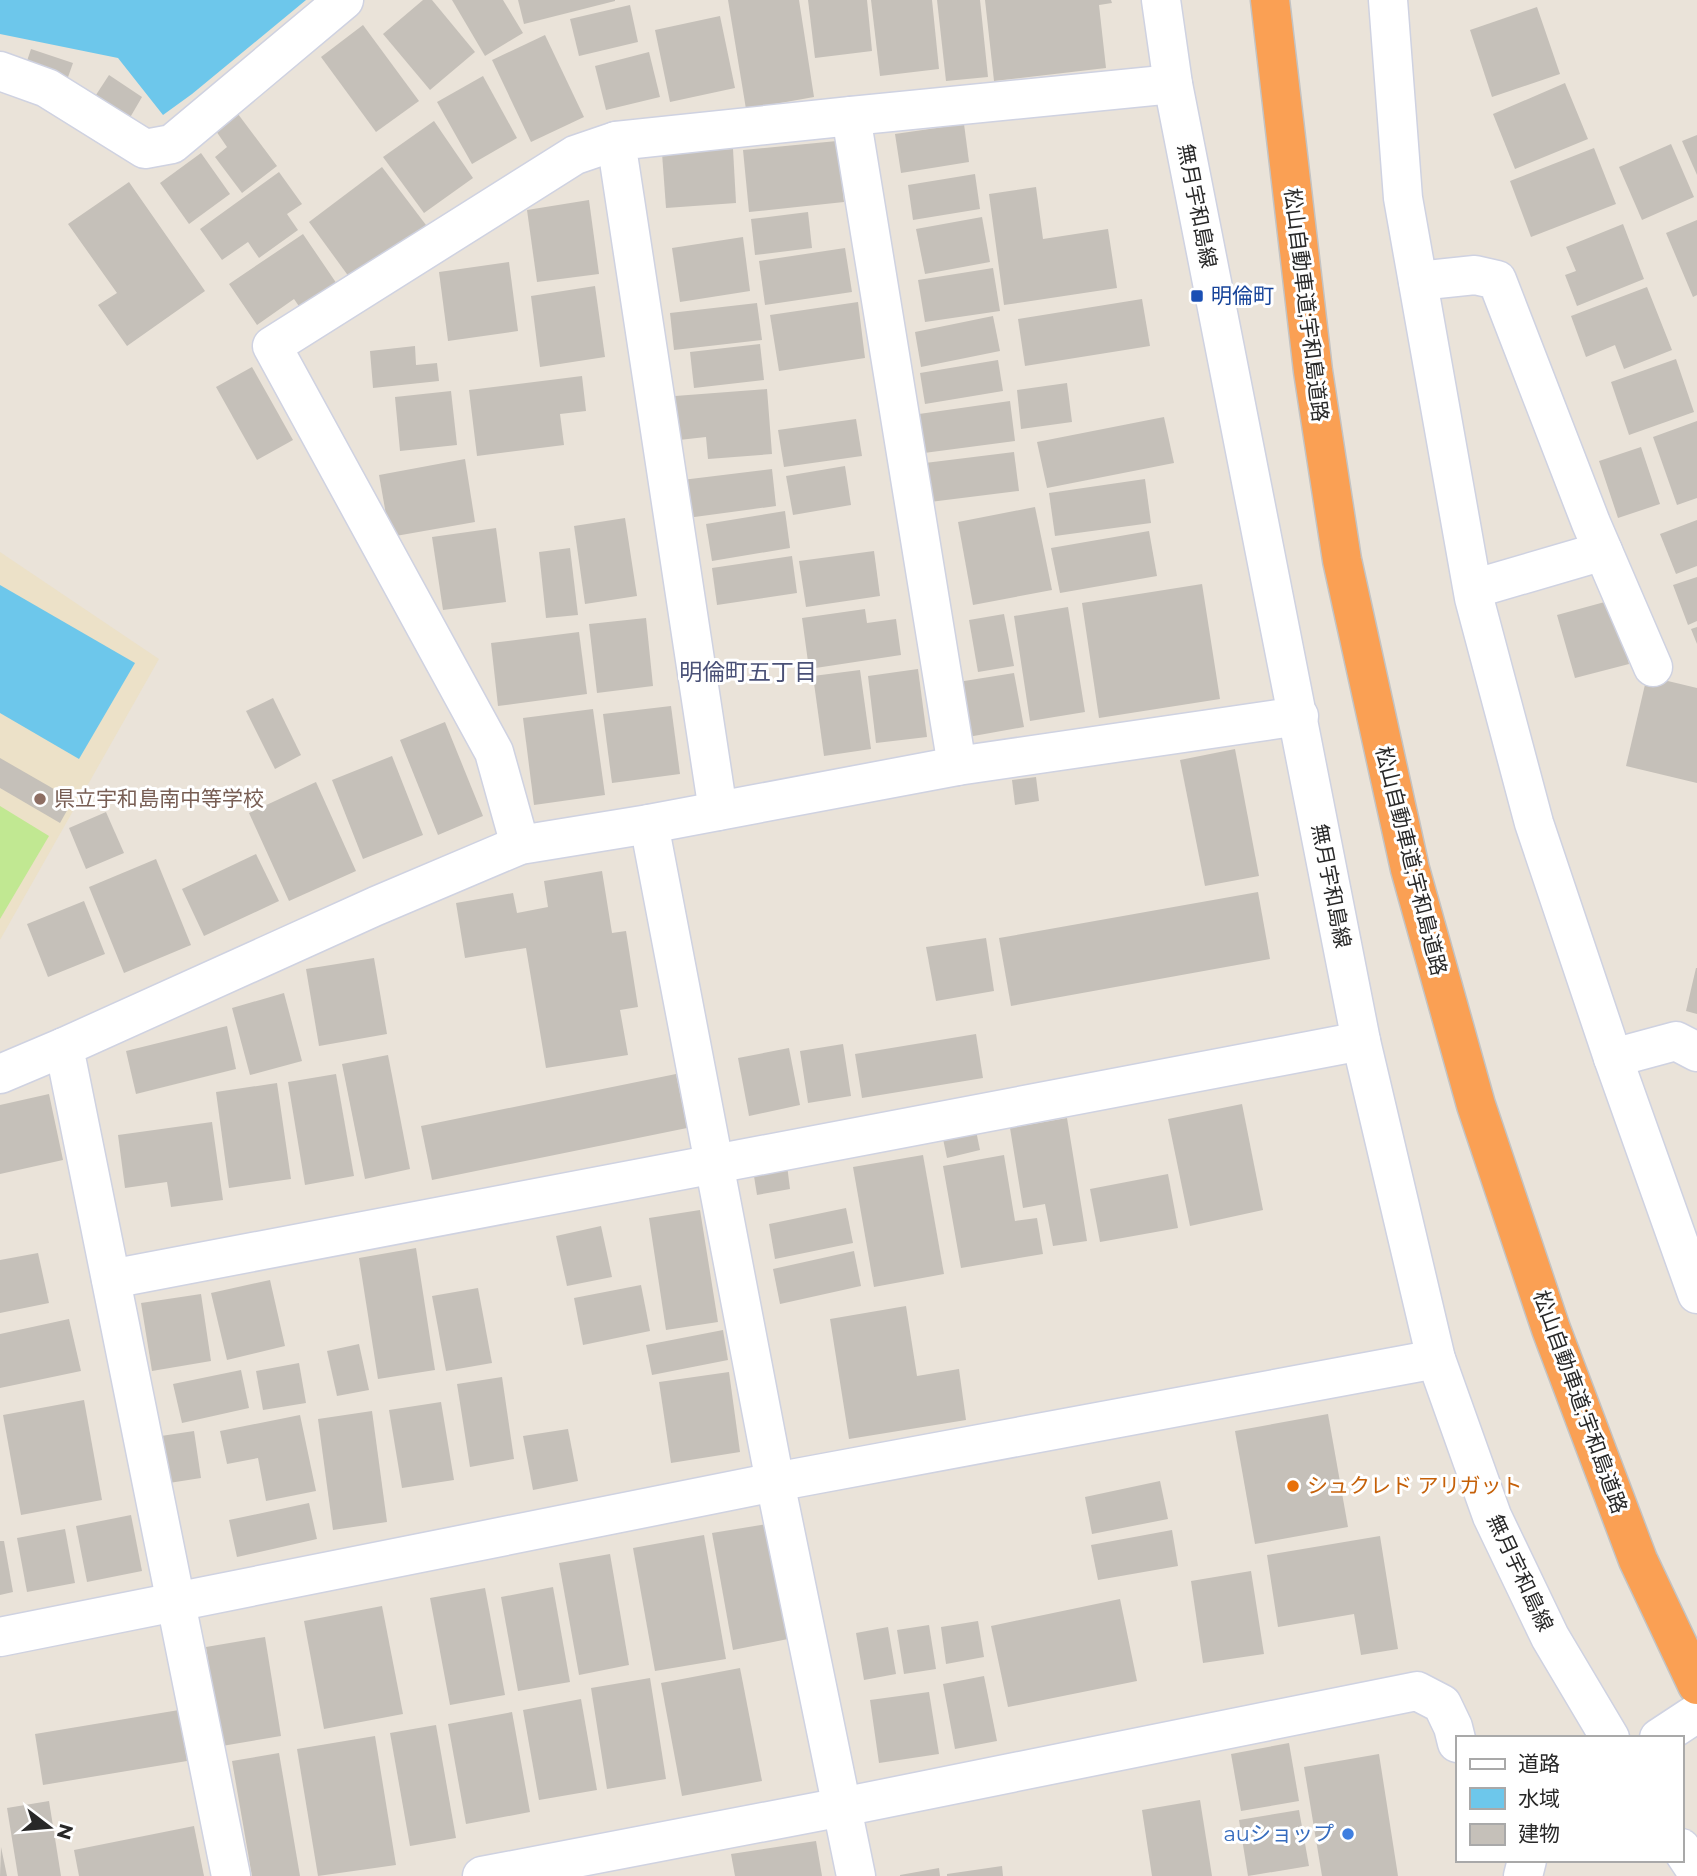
<svg xmlns="http://www.w3.org/2000/svg" width="1697" height="1876" viewBox="0 0 1697 1876" font-family="Montserrat,'Noto Sans JP',sans-serif">
	<style>
		.education { fill: #ece1c8 }
		.pitch { fill: #c1e892 }
		.water { fill: #6dc7eb }
		.building { fill: #c5c0b9 }
		.lines { fill: none; stroke-linecap: round; stroke-linejoin: round }
		.street-casing { stroke: #cfd2e1; stroke-width: 41 }
		.secondary-casing { stroke: #cfd2e1; stroke-width: 41 }
		.highway-casing { stroke: #c3c3c3; stroke-width: 41 }
		.street { stroke: #fff; stroke-width: 38 }
		.secondary { stroke: #fff; stroke-width: 38 }
		.highway { stroke: #faa054; stroke-width: 38 }
		.transit-dot { fill: #1a4fb4; stroke: #fff; stroke-width: 2.5 }
		.education-dot { fill: #8d6e63; stroke: #fff; stroke-width: 2.5 }
		.food-dot { fill: #e8710a; stroke: #fff; stroke-width: 2.5 }
		.shop-dot { fill: #3f7fe0; stroke: #fff; stroke-width: 2.5 }
		.labels { text-anchor: middle; stroke-width: 6; stroke-linejoin: round; paint-order: stroke }
		.street-label { font-size: 21px; fill: #282828; stroke: #fff }
		.transit-label { font-size: 21px; fill: #164399; stroke: #fff; text-anchor: start }
		.education-label { font-size: 21px; fill: #785e54; stroke: #fff; text-anchor: start }
		.food-label { font-size: 21px; fill: #c56008; stroke: #fff; text-anchor: start }
		.shop-label { font-size: 21px; fill: #366cbe; stroke: #fff; text-anchor: end }
		.neighbourhood-label { font-size: 23px; fill: #4a5177; stroke: #fff }
	</style>
	<rect width="100%" height="100%" fill="#eae3d9"/>
	<!-- education -->
	<path class="education" d="M0,552L159,659L0,940Z"/>
	<!-- pitch -->
	<path class="pitch" d="M0,806L49,836L0,919Z"/>
	<!-- water -->
	<g class="water">
		<path d="M0,0H306L192,94L163,115L118,58L0,34Z"/>
		<path d="M0,585L135,663L79,759L0,713Z"/>
	</g>
	<!-- building -->
	<g class="building">
		<path d="M423,0H432L475,52L430,90L383,34Z"/>
		<path d="M452,0H503L523,33L485,56Z"/>
		<path d="M518,0H615V1L524,24Z"/>
		<path d="M728,0H799L814,97L746,109Z"/>
		<path d="M808,0H867L872,51L815,58Z"/>
		<path d="M871,0H932L939,69L880,76Z"/>
		<path d="M937,0H980L988,77L946,81Z"/>
		<path d="M985,0H1111L1112,3L1099,5L1106,68L994,81Z"/>
		<path d="M630,5L638,42L579,56L570,19Z"/>
		<path d="M1537,7L1560,74L1492,97L1470,30Z"/>
		<path d="M720,16L735,88L670,102L655,30Z"/>
		<path d="M363,25L419,101L376,132L321,57Z"/>
		<path d="M545,35L584,117L531,142L492,60Z"/>
		<path d="M31,49L73,63L67,80L25,67Z"/>
		<path d="M649,52L660,97L606,110L595,66Z"/>
		<path d="M109,75L142,97L128,121L94,98Z"/>
		<path d="M483,76L517,138L472,164L437,102Z"/>
		<path d="M1565,83L1588,139L1515,169L1493,114Z"/>
		<path d="M238,114L277,166L242,193L215,157L227,147L216,131Z"/>
		<path d="M434,121L473,178L424,213L383,157Z"/>
		<path d="M964,124L969,162L901,173L895,134Z"/>
		<path d="M1697,135V175L1682,141Z"/>
		<path d="M837,141L844,202L749,212L743,150Z"/>
		<path d="M1671,144L1694,197L1642,220L1619,167Z"/>
		<path d="M1594,148L1616,204L1531,237L1510,181Z"/>
		<path d="M733,149L736,203L666,208L662,153Z"/>
		<path d="M201,153L230,194L189,224L160,183Z"/>
		<path d="M382,167L426,225L352,281L309,222Z"/>
		<path d="M279,172L302,204L287,214L298,230L259,258L248,242L222,260L200,229Z"/>
		<path d="M975,174L980,209L913,220L908,185Z"/>
		<path d="M129,182L205,291L127,346L98,305L117,293L68,224Z"/>
		<path d="M1036,187L1043,239L1108,229L1117,288L1004,305L989,194Z"/>
		<path d="M589,200L599,274L537,282L527,210Z"/>
		<path d="M808,212L812,248L755,255L751,219Z"/>
		<path d="M982,217L990,262L925,274L916,229Z"/>
		<path d="M1697,220V295L1693,297L1666,233Z"/>
		<path d="M1623,224L1644,279L1577,306L1565,275L1576,271L1566,247Z"/>
		<path d="M303,234L339,287L303,312L294,299L257,325L229,284Z"/>
		<path d="M743,237L750,291L680,302L672,248Z"/>
		<path d="M845,248L852,292L765,305L759,261Z"/>
		<path d="M509,262L518,331L448,341L439,272Z"/>
		<path d="M993,268L1000,311L925,322L918,280Z"/>
		<path d="M595,286L605,357L540,367L531,296Z"/>
		<path d="M1647,287L1672,350L1624,369L1615,345L1586,357L1571,316Z"/>
		<path d="M1142,299L1150,346L1025,366L1018,319Z"/>
		<path d="M858,302L865,358L779,371L770,315Z"/>
		<path d="M757,303L762,340L674,350L670,313Z"/>
		<path d="M993,316L1000,351L921,367L915,332Z"/>
		<path d="M760,344L764,380L694,388L690,352Z"/>
		<path d="M415,346L416,365L437,363L439,381L373,388L370,351Z"/>
		<path d="M1676,359L1694,412L1629,435L1611,382Z"/>
		<path d="M998,360L1003,391L925,404L920,373Z"/>
		<path d="M252,367L293,440L257,460L216,387Z"/>
		<path d="M582,376L586,411L560,414L564,445L477,456L469,390Z"/>
		<path d="M1067,383L1072,422L1021,429L1017,390Z"/>
		<path d="M767,389L772,454L708,459L706,437L679,440L675,396Z"/>
		<path d="M451,391L457,445L400,451L395,397Z"/>
		<path d="M1010,401L1015,441L924,453L919,414Z"/>
		<path d="M1164,417L1174,463L1047,488L1037,442Z"/>
		<path d="M856,419L862,456L784,467L778,430Z"/>
		<path d="M1697,421V498L1677,505L1653,437Z"/>
		<path d="M1641,447L1660,504L1618,518L1599,461Z"/>
		<path d="M1014,452L1019,491L930,502L925,463Z"/>
		<path d="M465,459L475,522L390,537L379,475Z"/>
		<path d="M845,466L851,505L793,515L786,476Z"/>
		<path d="M772,469L776,506L687,518L682,480Z"/>
		<path d="M1145,479L1151,523L1055,536L1049,493Z"/>
		<path d="M1035,507L1052,590L973,605L958,522Z"/>
		<path d="M785,511L790,548L712,561L706,524Z"/>
		<path d="M625,518L637,596L585,604L574,526Z"/>
		<path d="M1697,520V566L1676,574L1660,534Z"/>
		<path d="M496,528L506,602L443,610L432,537Z"/>
		<path d="M1149,531L1157,576L1060,593L1051,548Z"/>
		<path d="M570,548L578,615L546,618L539,552Z"/>
		<path d="M874,551L880,596L806,607L799,561Z"/>
		<path d="M792,556L797,593L717,605L712,568Z"/>
		<path d="M1697,577V621L1688,625L1673,585Z"/>
		<path d="M1202,584L1220,699L1099,718L1082,603Z"/>
		<path d="M1612,600L1629,664L1575,678L1557,615Z"/>
		<path d="M1068,607L1085,712L1030,721L1014,616Z"/>
		<path d="M865,609L867,623L896,619L901,655L809,669L802,618Z"/>
		<path d="M1004,614L1014,666L978,672L969,620Z"/>
		<path d="M646,618L653,686L597,693L589,624Z"/>
		<path d="M1697,627V644L1691,629Z"/>
		<path d="M579,632L587,694L498,706L491,643Z"/>
		<path d="M918,669L927,737L876,743L868,676Z"/>
		<path d="M860,670L871,749L824,756L813,676Z"/>
		<path d="M1014,673L1024,727L968,737L958,682Z"/>
		<path d="M1647,676L1697,688V783L1626,766Z"/>
		<path d="M273,698L301,755L275,769L246,711Z"/>
		<path d="M671,706L680,774L612,783L603,714Z"/>
		<path d="M593,709L605,795L534,805L523,718Z"/>
		<path d="M445,722L483,816L438,835L400,740Z"/>
		<path d="M1235,749L1259,876L1205,886L1180,760Z"/>
		<path d="M392,756L423,835L363,859L332,780Z"/>
		<path d="M0,758L73,800L60,823L0,788Z"/>
		<path d="M1036,777L1039,801L1015,805L1012,780Z"/>
		<path d="M316,782L356,871L289,901L249,813Z"/>
		<path d="M106,812L124,853L86,869L69,828Z"/>
		<path d="M256,854L279,901L204,936L182,889Z"/>
		<path d="M156,859L191,945L124,973L89,887Z"/>
		<path d="M602,871L612,933L626,931L638,1007L620,1010L628,1055L546,1068L526,948L465,958L456,903L513,893L517,913L548,907L544,881Z"/>
		<path d="M1258,892L1270,959L1011,1006L999,938Z"/>
		<path d="M84,901L105,954L48,977L27,924Z"/>
		<path d="M986,938L994,991L936,1001L926,947Z"/>
		<path d="M374,958L387,1034L319,1046L306,969Z"/>
		<path d="M1696,968H1697V1014L1686,1011Z"/>
		<path d="M284,993L302,1061L250,1075L232,1008Z"/>
		<path d="M227,1026L236,1069L136,1094L126,1051Z"/>
		<path d="M976,1034L983,1078L862,1098L855,1054Z"/>
		<path d="M843,1044L851,1096L808,1103L800,1051Z"/>
		<path d="M789,1048L800,1105L749,1116L738,1058Z"/>
		<path d="M388,1055L410,1169L365,1179L342,1064Z"/>
		<path d="M336,1074L354,1176L305,1185L288,1082Z"/>
		<path d="M676,1074L687,1128L432,1180L421,1126Z"/>
		<path d="M277,1083L291,1179L229,1188L216,1092Z"/>
		<path d="M49,1094L63,1160L0,1174V1105Z"/>
		<path d="M1242,1104L1263,1210L1190,1226L1168,1119Z"/>
		<path d="M1067,1118L1087,1241L1053,1246L1045,1204L1023,1208L1010,1128Z"/>
		<path d="M212,1122L223,1200L171,1207L167,1182L125,1188L118,1135Z"/>
		<path d="M975,1126L980,1150L947,1158L942,1134Z"/>
		<path d="M923,1155L944,1274L874,1287L853,1167Z"/>
		<path d="M1004,1155L1015,1221L1037,1218L1043,1254L961,1268L943,1166Z"/>
		<path d="M787,1165L790,1189L757,1195L753,1170Z"/>
		<path d="M1168,1174L1178,1228L1100,1242L1090,1189Z"/>
		<path d="M846,1208L853,1243L775,1259L769,1224Z"/>
		<path d="M700,1210L718,1322L666,1330L649,1218Z"/>
		<path d="M601,1226L612,1277L567,1286L556,1236Z"/>
		<path d="M416,1248L435,1370L378,1379L359,1258Z"/>
		<path d="M854,1251L861,1286L780,1304L773,1269Z"/>
		<path d="M38,1253L49,1303L0,1313V1260Z"/>
		<path d="M270,1280L285,1346L227,1360L211,1293Z"/>
		<path d="M641,1285L650,1331L583,1345L574,1298Z"/>
		<path d="M478,1288L492,1363L446,1371L432,1296Z"/>
		<path d="M201,1294L211,1361L152,1371L141,1303Z"/>
		<path d="M906,1306L917,1376L959,1369L966,1420L849,1439L830,1319Z"/>
		<path d="M69,1319L81,1371L0,1388V1334Z"/>
		<path d="M723,1330L728,1360L652,1375L646,1345Z"/>
		<path d="M359,1344L369,1390L337,1396L327,1351Z"/>
		<path d="M299,1363L306,1403L263,1410L256,1371Z"/>
		<path d="M241,1370L249,1408L182,1423L173,1384Z"/>
		<path d="M729,1372L740,1452L671,1463L659,1382Z"/>
		<path d="M502,1377L514,1459L470,1467L457,1384Z"/>
		<path d="M84,1400L102,1500L21,1515L3,1415Z"/>
		<path d="M441,1402L454,1480L402,1488L389,1410Z"/>
		<path d="M372,1411L387,1522L333,1530L318,1419Z"/>
		<path d="M1328,1414L1348,1527L1255,1544L1235,1431Z"/>
		<path d="M300,1415L316,1491L266,1501L258,1458L227,1464L220,1431Z"/>
		<path d="M568,1429L578,1481L533,1490L523,1436Z"/>
		<path d="M194,1431L201,1478L169,1483L161,1436Z"/>
		<path d="M1160,1481L1168,1519L1092,1534L1085,1497Z"/>
		<path d="M309,1503L317,1539L237,1557L229,1520Z"/>
		<path d="M131,1515L142,1571L87,1582L76,1526Z"/>
		<path d="M767,1524L788,1639L733,1650L712,1533Z"/>
		<path d="M65,1529L75,1583L27,1592L17,1538Z"/>
		<path d="M1172,1530L1178,1566L1098,1580L1091,1545Z"/>
		<path d="M704,1535L726,1659L655,1671L633,1548Z"/>
		<path d="M1380,1536L1398,1649L1361,1655L1354,1614L1278,1627L1267,1555Z"/>
		<path d="M0,1541H4L13,1592L0,1595Z"/>
		<path d="M610,1554L629,1665L579,1675L559,1563Z"/>
		<path d="M1251,1571L1264,1654L1203,1663L1191,1581Z"/>
		<path d="M553,1587L570,1682L518,1691L501,1597Z"/>
		<path d="M485,1588L505,1695L450,1705L430,1598Z"/>
		<path d="M1120,1599L1137,1681L1008,1707L991,1626Z"/>
		<path d="M382,1606L403,1714L324,1729L304,1621Z"/>
		<path d="M978,1621L984,1657L946,1664L941,1627Z"/>
		<path d="M929,1625L936,1669L904,1674L897,1630Z"/>
		<path d="M888,1627L896,1674L864,1680L856,1633Z"/>
		<path d="M265,1637L281,1736L222,1746L206,1647Z"/>
		<path d="M740,1668L762,1781L682,1796L661,1683Z"/>
		<path d="M984,1676L997,1741L955,1749L943,1684Z"/>
		<path d="M650,1678L666,1779L607,1789L591,1688Z"/>
		<path d="M929,1692L939,1754L879,1763L870,1700Z"/>
		<path d="M581,1699L597,1790L539,1800L523,1710Z"/>
		<path d="M179,1710L187,1761L43,1785L35,1734Z"/>
		<path d="M512,1712L530,1812L466,1824L448,1724Z"/>
		<path d="M436,1725L456,1838L410,1846L390,1733Z"/>
		<path d="M375,1736L396,1865L318,1876L297,1749Z"/>
		<path d="M1289,1743L1299,1801L1241,1811L1231,1754Z"/>
		<path d="M279,1753L300,1876H252L232,1761Z"/>
		<path d="M1379,1754L1398,1876H1322L1304,1767Z"/>
		<path d="M1200,1800L1212,1876H1152L1142,1810Z"/>
		<path d="M49,1801L61,1876H18L7,1808Z"/>
		<path d="M1299,1810L1309,1866L1248,1876L1239,1820Z"/>
		<path d="M194,1826L204,1876H79L74,1850Z"/>
		<path d="M816,1841L822,1876H735L731,1854Z"/>
		<path d="M1,1847L7,1876H0Z"/>
		<path d="M1002,1866L1003,1876H947V1874Z"/>
		<path d="M939,1868L940,1876H900V1875Z"/>
	</g>
	<g class="lines">
		<defs>
			<g id="street">
				<path d="M0,71L47,88L145,149L172,144L344,0"/>
				<path d="M1418,281L1475,275L1497,280L1591,523L1653,667"/>
				<path d="M1473,589L1603,551"/>
				<path d="M957,766L851,116L1173,84"/>
				<path d="M718,811L616,141L851,116"/>
				<path d="M649,824L775,1482L856,1876"/>
				<path d="M520,845L494,752L272,346L575,155L616,141"/>
				<path d="M1613,1058L1676,1041L1697,1052"/>
				<path d="M0,1074L64,1047"/>
				<path d="M111,1279L1361,1041"/>
				<path d="M0,1637L775,1482L1436,1359"/>
				<path d="M231,1876C173,1600 120,1323 64,1047L376,906L520,845L649,824L957,766L1299,716"/>
				<path d="M482,1876L842,1807L1417,1691L1442,1704L1453,1727L1457,1743"/>
			</g>
			<g id="secondary">
				<path d="M1161,0L1173,84L1361,1041L1436,1359L1492,1516L1550,1637L1610,1738"/>
				<path d="M1388,0L1403,198L1474,598L1534,823L1613,1058L1697,1294"/>
				<path d="M1659,1738L1697,1713"/>
				<path d="M1681,1848L1697,1872"/>
				<path d="M1523,1876L1527,1860"/>
			</g>
			<path id="highway" d="M1270,0L1313,371L1342,560L1410,869L1476,1105L1551,1329L1638,1560L1697,1685"/>
		</defs>
		<!-- street casing -->
		<use href="#street" class="street-casing"/>
		<!-- secondary casing -->
		<use href="#secondary" class="secondary-casing"/>
		<!-- highway casing -->
		<use href="#highway" class="highway-casing"/>
		<!-- street -->
		<use href="#street" class="street"/>
		<!-- secondary -->
		<use href="#secondary" class="secondary"/>
		<!-- highway -->
		<use href="#highway" class="highway"/>
	</g>
	<!-- markers -->
	<rect class="transit-dot" x="1190" y="289" width="14" height="14" rx="3.5"/>
	<circle class="education-dot" cx="40" cy="799" r="7"/>
	<circle class="food-dot" cx="1293" cy="1486" r="7"/>
	<circle class="shop-dot" cx="1348" cy="1834" r="7"/>
	<g class="labels">
		<!-- street labels -->
		<g class="street-label">
			<text transform="translate(1197 206) rotate(79)" y="7">無月宇和島線</text>
			<text transform="translate(1306 305) rotate(83)" y="7">松山自動車道;宇和島道路</text>
			<text transform="translate(1411 861) rotate(76)" y="7">松山自動車道;宇和島道路</text>
			<text transform="translate(1331 886) rotate(79)" y="7">無月宇和島線</text>
			<text transform="translate(1580 1402) rotate(70)" y="7">松山自動車道;宇和島道路</text>
			<text transform="translate(1520 1573) rotate(65)" y="7">無月宇和島線</text>
		</g>
		<!-- transit labels -->
		<g class="transit-label">
			<text x="1211" y="303">明倫町</text>
		</g>
		<!-- education labels -->
		<g class="education-label">
			<text x="54" y="806">県立宇和島南中等学校</text>
		</g>
		<!-- food labels -->
		<g class="food-label">
			<text x="1307" y="1493">シュクレド アリガット</text>
		</g>
		<!-- shop labels -->
		<g class="shop-label">
			<text x="1334" y="1841">auショップ</text>
		</g>
		<!-- neighbourhood labels -->
		<g class="neighbourhood-label">
			<text x="748" y="680">明倫町五丁目</text>
		</g>
	</g>
	<!-- legend -->
	<rect x="1456" y="1736" width="228" height="126" fill="#ffffff" stroke="#a9a9a9" stroke-width="2"/>
	<rect x="1470" y="1759" width="35" height="10" fill="#ffffff" stroke="#a9a9a9" stroke-width="2"/>
	<text x="1518" y="1771" font-size="21" fill="#282828">道路</text>
	<rect x="1470" y="1788" width="35" height="21" fill="#6dc7eb" stroke="#a9a9a9" stroke-width="2"/>
	<text x="1518" y="1806" font-size="21" fill="#282828">水域</text>
	<rect x="1470" y="1824" width="35" height="21" fill="#c5c0b9" stroke="#a9a9a9" stroke-width="2"/>
	<text x="1518" y="1841" font-size="21" fill="#282828">建物</text>
	<!-- north arrow -->
	<g transform="translate(49 1827) rotate(106)" stroke="#ffffff" stroke-width="5" paint-order="stroke">
	<path d="M0-5L12 26L0 18L-12 26Z" fill="#282828"/>
	<text y="-10" font-size="19" font-weight="bold" text-anchor="middle" fill="#282828">N</text>
	</g>
</svg>
